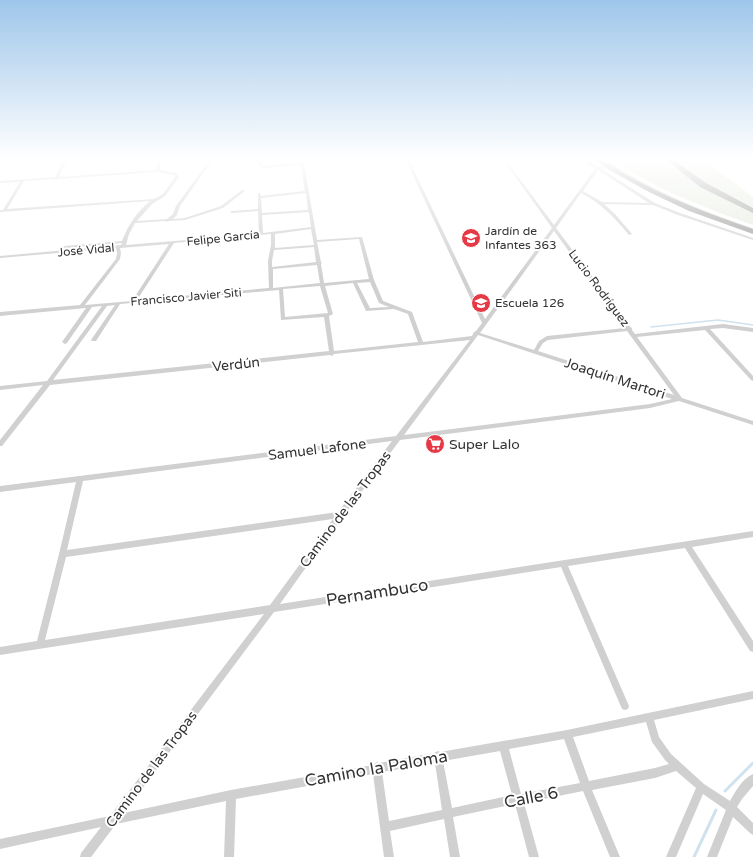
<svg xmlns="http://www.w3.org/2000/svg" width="753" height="857" viewBox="0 0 753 857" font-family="'Varela Round',sans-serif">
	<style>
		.green { fill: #e6ecdf }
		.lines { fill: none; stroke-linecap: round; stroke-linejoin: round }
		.stream-far1 { stroke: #cfe2ee; stroke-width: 1.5 }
		.stream { stroke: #cfe2ee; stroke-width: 3 }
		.street { fill: #d0d0d0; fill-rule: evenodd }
		.highway { fill: #9a9a9a; fill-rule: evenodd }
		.labels { text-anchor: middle; stroke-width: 4; stroke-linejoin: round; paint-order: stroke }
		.far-poi-label { font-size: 12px; fill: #333; stroke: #fff; text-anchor: start }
		.far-street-label { font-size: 12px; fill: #333; stroke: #fff }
		.street-label { font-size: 14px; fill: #333; stroke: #fff }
		.poi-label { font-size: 14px; fill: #333; stroke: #fff; text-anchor: start }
		.near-street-label { font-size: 17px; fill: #333; stroke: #fff }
	</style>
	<rect width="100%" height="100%" fill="#fff"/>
	<!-- green -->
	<g class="green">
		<path d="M598,158H603C649,188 700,211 753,228V231C699,211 646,190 598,158Z"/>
		<path d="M609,158H664L693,181L753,212V225C703,207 653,188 609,158Z"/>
		<path d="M671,158H701L753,197V209C724,194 695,179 671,158Z"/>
	</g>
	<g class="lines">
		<!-- stream-far1 -->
		<path class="stream-far1" d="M651,327L718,320L753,325"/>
		<!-- stream -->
		<g class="stream">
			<path d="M725,791L753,763"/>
			<path d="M694,857L716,810"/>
		</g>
		<!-- street -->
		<path class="street" d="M64,158H68L59,177L156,170L159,158H162L159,170L177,173L179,177L165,196L152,204L137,221L167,219L173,214L176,206L211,158H214L180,206L177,215L173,219L185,218L221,206L242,190L245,191L223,208L185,220L169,221L167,222L165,221L135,223L129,234L126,245L259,234L258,211L232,213L230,212L231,211L258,209V193H260L261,196L305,191L301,165L263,168L258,165L257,158H260L262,165L264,166L301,163L300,158H303L317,240L362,237L374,280L383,301L412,312L423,342L472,336L474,332L476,331L482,323L405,158H408L485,319L552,228L502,158H504L554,225L595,169L579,158H583L598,167L608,165V167L601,169L655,203L680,213L753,238V240L678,215L653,205L604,204L615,214L632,234L629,235C615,218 601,203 581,193L556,228L630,327L632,328V330L635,334L723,324L753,328V332L723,328L710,329L753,376V381L751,380L705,330L637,337L682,398L753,421V425L679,401L650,408L400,440L319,549L280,604L753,531V537L692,547L753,641V652L750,651L685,548L568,566L629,706L628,709L625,710L622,709L561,567L274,612L124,813L231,790L373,765L377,762L379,763L434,753L438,751L440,752L567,730L753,691V699L654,720L659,737L671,754L704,784L730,801C735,792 742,779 753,774V786L742,799L737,807L753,823V835L750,833L733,817L717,857H707L726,810L703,794L676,857H666L696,788L676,771L655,778L592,790L620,857H610L583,791L524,803L539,857H529L515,804L453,817L460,857H450L444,819L390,831L394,857H384L373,774L236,799L234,857H224L226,801L116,824L91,857H80L81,853L101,827L0,849V839L110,816L264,614L0,655V647L37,641L59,554L76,482L0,492V486L396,436L470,340L334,354L332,356L330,355L50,385L2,446H0V440L43,385L0,390V386L47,381L102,306L92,307L67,343L65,344L62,342L86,308L0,316V312L80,305L116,259L117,253L116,248L0,258V256L121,245L122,243L65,248L63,247L65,246L122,241C128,225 137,212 150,201L0,212V210H3L20,182L0,183V181L55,177ZM598,170L649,203L602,202L583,191ZM157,172L174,175L175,177L163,194L154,199L7,209L24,181L54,179L56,180L58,179ZM306,193L308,210L262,213L261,198ZM309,212L311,227L263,233L262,215ZM311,229L314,245L275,248V234ZM554,231L625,328L547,336L539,341L534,350L480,333ZM271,234V245L268,261L269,288L137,300L174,243ZM359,239L369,279L324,283L321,264L322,263L321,262L317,242ZM169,244L132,301L85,305L120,259L121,253L120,248ZM314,247L316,262L272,267V261L274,250ZM317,265L320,283L273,288V269ZM370,282L379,303L389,307L370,308L357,283ZM353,283L366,311L394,309L408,314L418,342L334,351L329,316L333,314L325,286ZM320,286L328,313L285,317L283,289ZM279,290L281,320L324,317L329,351L53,380L107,306L115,305L91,340L92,341H96L120,304ZM627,331L674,395L538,351L543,343L548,340ZM478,335L672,399L650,404L404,435ZM392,441L338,512L67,550L83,481ZM333,519L270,605L45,640L66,557ZM646,722L652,742L665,760L669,764L655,768L589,781L573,737ZM564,739L580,783L521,794L509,749ZM500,751L512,795L452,808L443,761ZM435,763L442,810L389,821L382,772Z"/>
		<!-- highway -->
		<g class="highway">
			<path d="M592,158C604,158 616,168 627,175C667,198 710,214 753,229V234L689,211L649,192L611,171Z"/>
			<path d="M664,158H671L706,183L753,208V213L700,187Z"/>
		</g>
	</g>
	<!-- sky -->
	<linearGradient id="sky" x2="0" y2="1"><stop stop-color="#9ec6ea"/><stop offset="0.57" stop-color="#fff"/><stop offset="1" stop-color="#fff" stop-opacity="0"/></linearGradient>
	<rect width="753" height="278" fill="url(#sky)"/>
	<!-- icons -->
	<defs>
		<symbol id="school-disc" viewBox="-11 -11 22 22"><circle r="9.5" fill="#e63946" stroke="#fff"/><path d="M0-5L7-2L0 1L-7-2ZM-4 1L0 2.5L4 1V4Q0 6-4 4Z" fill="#fff"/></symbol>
		<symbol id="supermarket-disc" viewBox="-11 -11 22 22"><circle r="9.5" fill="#e63946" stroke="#fff"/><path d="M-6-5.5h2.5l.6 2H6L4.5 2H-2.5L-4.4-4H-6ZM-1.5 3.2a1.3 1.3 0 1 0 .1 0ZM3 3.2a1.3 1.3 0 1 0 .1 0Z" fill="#fff"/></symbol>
	</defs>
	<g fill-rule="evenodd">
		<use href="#school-disc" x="460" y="227" width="22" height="22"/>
		<use href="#school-disc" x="470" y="292" width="22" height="22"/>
		<use href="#supermarket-disc" x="424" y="433" width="22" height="22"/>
	</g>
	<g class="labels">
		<!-- far-poi labels -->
		<g class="far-poi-label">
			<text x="485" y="235">Jardín de<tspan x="485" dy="14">Infantes 363</tspan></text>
			<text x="495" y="307">Escuela 126</text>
		</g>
		<!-- far-street labels -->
		<g class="far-street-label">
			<text transform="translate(223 238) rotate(-6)" y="4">Felipe García</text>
			<text transform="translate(86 250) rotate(-5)" y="4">José Vidal</text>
			<text transform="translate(599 288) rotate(53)" y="4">Lucio Rodríguez</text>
			<text transform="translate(186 297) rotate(-5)" y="4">Francisco Javier Siti</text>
		</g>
		<!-- street labels -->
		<g class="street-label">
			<text transform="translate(236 364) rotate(-6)" y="5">Verdún</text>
			<text transform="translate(615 378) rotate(18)" y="5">Joaquín Martori</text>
			<text transform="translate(317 449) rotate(-7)" y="5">Samuel Lafone</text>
			<text transform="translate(345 509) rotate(-53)" y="5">Camino de las Tropas</text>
			<text transform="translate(151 769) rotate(-53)" y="5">Camino de las Tropas</text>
		</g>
		<!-- poi labels -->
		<g class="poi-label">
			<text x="449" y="449">Super Lalo</text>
		</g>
		<!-- near-street labels -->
		<g class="near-street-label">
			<text transform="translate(377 592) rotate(-9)" y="6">Pernambuco</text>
			<text transform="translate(376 768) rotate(-10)" y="6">Camino la Paloma</text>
			<text transform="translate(531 797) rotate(-11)" y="6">Calle 6</text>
		</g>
	</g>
</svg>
